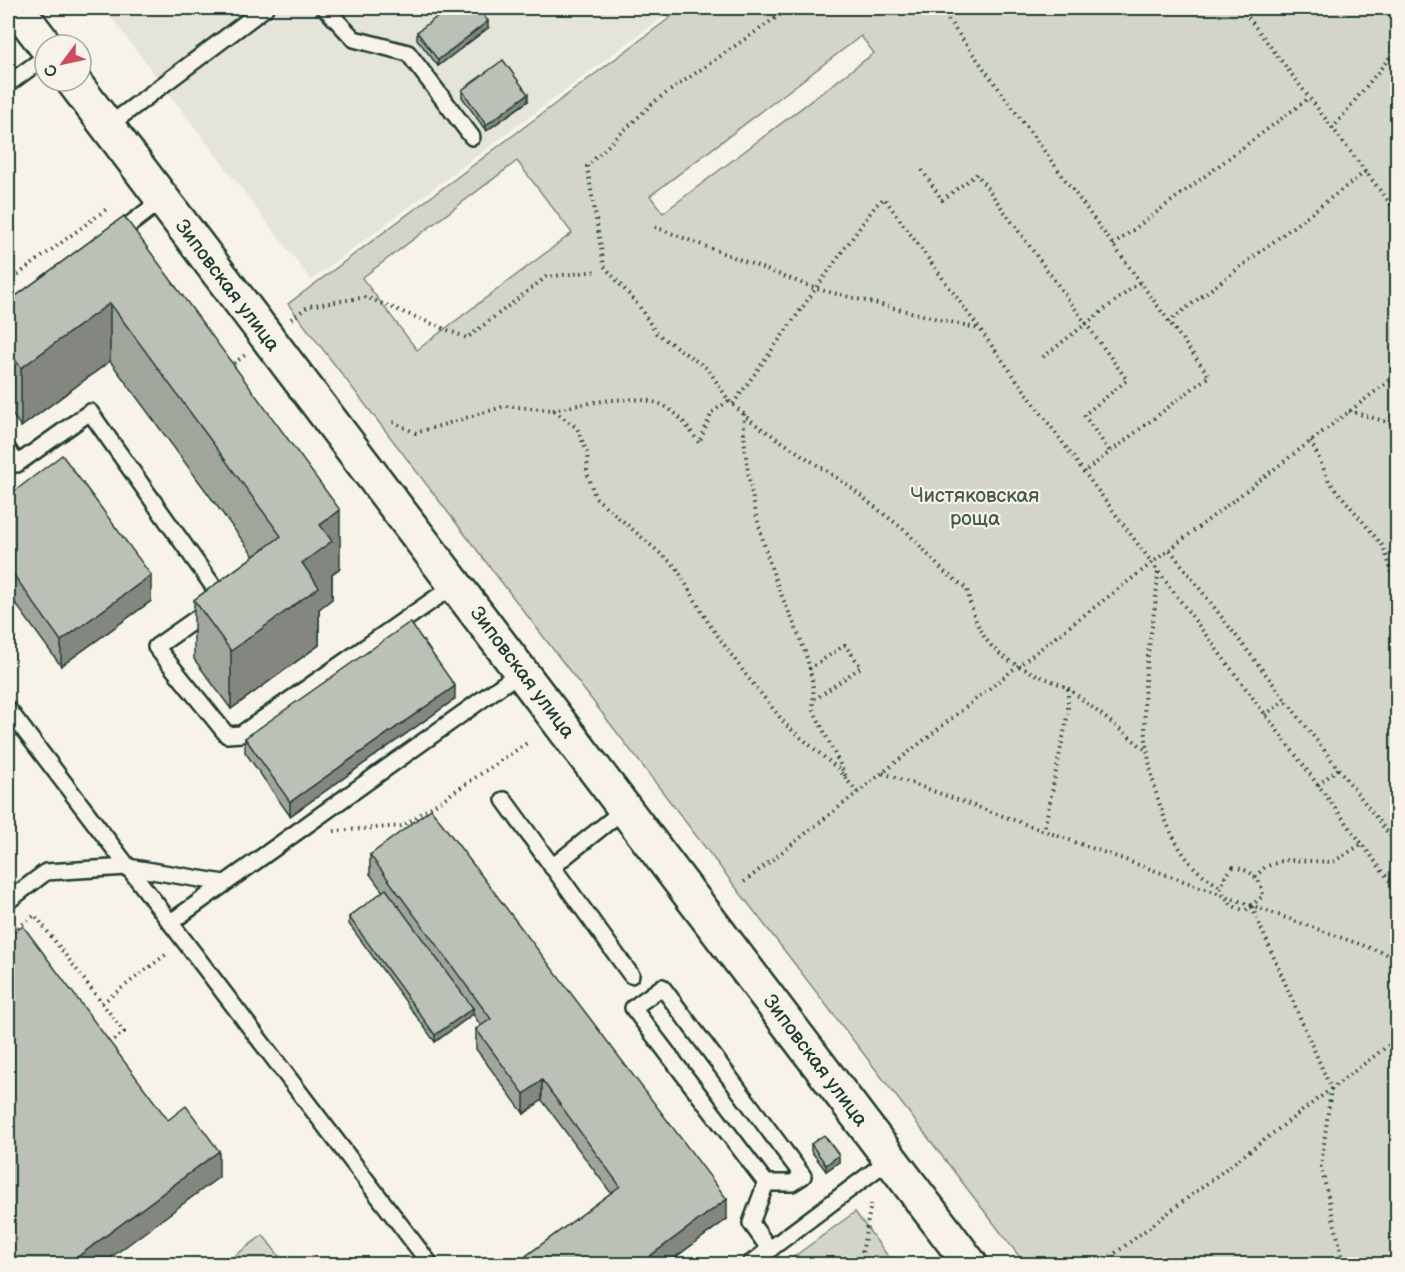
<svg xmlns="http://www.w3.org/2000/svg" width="1405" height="1272" viewBox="0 0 1405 1272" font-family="'Balsamiq Sans',sans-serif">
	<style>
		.built { fill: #e5e4d9 }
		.green { fill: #d3d5ca; stroke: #79897f; stroke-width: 1.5; fill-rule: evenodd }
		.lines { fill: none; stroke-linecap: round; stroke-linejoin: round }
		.service-casing { stroke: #1f3d34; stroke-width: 20 }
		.tertiary-casing { stroke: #1f3d34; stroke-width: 38 }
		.path { stroke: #1f3d34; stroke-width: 4; stroke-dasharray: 1.5 4.5; stroke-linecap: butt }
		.service { stroke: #f7f3e8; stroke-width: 15 }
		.tertiary { stroke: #f7f3e8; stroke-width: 33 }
		.wall { fill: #a1a69d; stroke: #1f3d34; stroke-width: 1.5 }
		.shaded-wall { fill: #83877f; stroke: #1f3d34; stroke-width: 1.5 }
		.building { fill: #bbc1b6; stroke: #1f3d34; stroke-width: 1.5 }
		.labels { text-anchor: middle; stroke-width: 4.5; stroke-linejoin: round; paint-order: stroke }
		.street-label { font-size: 20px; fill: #1f3d34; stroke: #f7f3e8 }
		.park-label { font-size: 20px; fill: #435b52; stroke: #f7f3e8 }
	</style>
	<rect width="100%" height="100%" fill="#f7f3e8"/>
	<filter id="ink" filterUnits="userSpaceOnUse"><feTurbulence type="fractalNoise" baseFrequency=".0167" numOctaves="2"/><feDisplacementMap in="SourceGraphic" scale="12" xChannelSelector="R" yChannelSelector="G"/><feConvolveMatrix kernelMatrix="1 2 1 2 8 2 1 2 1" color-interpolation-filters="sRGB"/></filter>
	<g filter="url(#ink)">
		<!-- built -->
		<path class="built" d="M104,8H675L311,280Z"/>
		<!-- green -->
		<g class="green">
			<path d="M683,8H1397V1264H1025L288,304ZM861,36L874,53L663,213L650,196ZM517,161L572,233L417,350L362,278Z"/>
			<path d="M855,1212L894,1264H784Z"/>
			<path d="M263,1235L285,1264H224Z"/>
		</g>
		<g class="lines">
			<defs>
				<g id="service">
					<path d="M325,8L354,39L408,53L472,137"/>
					<path d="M8,84L45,57"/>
					<path d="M108,126L265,8"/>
					<path d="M115,236L163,199"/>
					<path d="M8,450L17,464L90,412L223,600L156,647L227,735L241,734L456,584"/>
					<path d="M8,709L430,1264"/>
					<path d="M504,800L631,975"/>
					<path d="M552,867L626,808"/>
					<path d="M8,901L46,872L128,867L224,883"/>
					<path d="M171,922L522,671"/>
					<path d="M662,987L803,1176L792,1183H766L633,1008Z"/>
					<path d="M766,1183L751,1223L770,1250"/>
					<path d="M750,1264L890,1159"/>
				</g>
				<g id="tertiary">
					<path d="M17,8L45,45"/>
					<path d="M73,81L970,1264"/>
				</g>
			</defs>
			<!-- service casing -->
			<use href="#service" class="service-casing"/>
			<!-- tertiary casing -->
			<use href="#tertiary" class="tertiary-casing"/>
			<!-- path -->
			<g class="path">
				<path d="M790,8L655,101L587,166L604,266L639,306L656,333L708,369L729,401L755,424L846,484L908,533L942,570L967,589C981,658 1009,662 1068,688V713L1044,830"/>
				<path d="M1241,8L1398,214"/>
				<path d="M941,10L1209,376L1084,472"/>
				<path d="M1332,129L1398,47"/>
				<path d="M922,170L942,200L977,174L1127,380L1084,415L1110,452"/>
				<path d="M655,227L817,289L979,329"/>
				<path d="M1113,245L1309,98"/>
				<path d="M8,282L108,208"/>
				<path d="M291,319L309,306L366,297L467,338L546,277L598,271"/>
				<path d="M1168,322L1365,172"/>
				<path d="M1043,357L1140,282"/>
				<path d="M229,367L245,355"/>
				<path d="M733,404L876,205L884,198L1084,472L1398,892"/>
				<path d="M553,410C582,404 631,393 660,404C677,411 689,428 699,443L712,412L729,401"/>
				<path d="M1349,411L1398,425"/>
				<path d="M744,414C742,465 761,546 781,594C796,630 817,668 813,709L847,779"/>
				<path d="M393,422L416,433L505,406L553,410L577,428L588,455L587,472L595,497L676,567L709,624L746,675L786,725L837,768L857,792"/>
				<path d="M1311,441L1329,481L1383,546L1398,590"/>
				<path d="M1170,550L1398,846"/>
				<path d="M1158,572C1156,609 1148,645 1145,682C1141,740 1153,819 1192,865C1200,874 1212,881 1221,888"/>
				<path d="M809,669L845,645L861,667L815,699"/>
				<path d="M1068,688L1147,751"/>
				<path d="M1265,715L1285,700"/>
				<path d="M883,773L1398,958"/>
				<path d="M1318,785L1338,769"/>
				<path d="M334,831L403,826L527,743"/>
				<path d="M1233,867C1250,870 1261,877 1263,896L1246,910C1231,908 1227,901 1221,888L1225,877Z"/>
				<path d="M1255,877L1265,867L1284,860L1333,862L1362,844"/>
				<path d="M744,882L1018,666L1398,374"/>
				<path d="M1252,907L1331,1089L1321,1167L1344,1264"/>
				<path d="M8,935L35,915L124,1032L108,1044"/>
				<path d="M102,1003L168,953"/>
				<path d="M860,1264L871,1204"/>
				<path d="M1101,1264L1398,1038"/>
			</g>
			<!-- service -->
			<use href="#service" class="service"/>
			<!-- tertiary -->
			<use href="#tertiary" class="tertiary"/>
		</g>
		<!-- wall -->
		<g class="wall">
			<path d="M488,28L438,66L417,39V32Z"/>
			<path d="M462,90L528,101L486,131L462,97Z"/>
			<path d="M124,216L340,568L332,574V599L319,609V645L231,709L194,659V600L254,556L110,361L21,427L8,408V302Z"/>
			<path d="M8,496L151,601L61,666L8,593Z"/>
			<path d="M455,699L290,816L245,752V738Z"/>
			<path d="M370,855L727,1219L666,1264H526V1256L611,1193L542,1100L524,1114L476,1049V1029L481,1026L473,1014L435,1042L349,924V917L383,892L370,874Z"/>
			<path d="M811,1144L839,1162L826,1171L811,1151Z"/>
		</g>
		<!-- shaded-wall -->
		<g class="shaded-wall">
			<path d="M488,21V28L438,66V60Z"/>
			<path d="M528,94V101L486,131V125Z"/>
			<path d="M110,303V361L21,427V368Z"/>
			<path d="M340,510V568L332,574V599L319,609V645L231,709V651L302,563L320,525Z"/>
			<path d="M151,575V601L61,666V641Z"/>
			<path d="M455,686V699L290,816V802Z"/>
			<path d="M473,1008V1014L435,1042V1035Z"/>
			<path d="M542,1080V1100L524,1114V1094Z"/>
			<path d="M219,1151V1177L102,1264H68Z"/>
			<path d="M839,1155V1162L826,1171V1165Z"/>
			<path d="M727,1199V1219L666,1264H639Z"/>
		</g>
		<!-- building -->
		<g class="building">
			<path d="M449,8H478L488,21L438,60L417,32Z"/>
			<path d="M503,60L528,94L486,125L462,90Z"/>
			<path d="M124,216L340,510L320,525L332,541L302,563L319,587L231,651L194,600L281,536L110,303L21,368L8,350V302Z"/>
			<path d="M62,455L151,575L61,641L8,567V496Z"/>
			<path d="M410,622L455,686L290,802L245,738Z"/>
			<path d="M431,809L727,1199L639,1264H533L526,1256L620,1186L542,1080L524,1094L476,1029L491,1019L370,855Z"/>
			<path d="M386,889L473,1008L435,1035L349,917Z"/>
			<path d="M23,926L168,1120L186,1106L219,1151L68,1264H8V937Z"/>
			<path d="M824,1135L839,1155L826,1165L811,1144Z"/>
		</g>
	</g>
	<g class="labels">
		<!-- street labels -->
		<g class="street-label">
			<text transform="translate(228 285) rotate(53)" y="7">Зиповская улица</text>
			<text transform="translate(523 672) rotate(53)" y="7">Зиповская улица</text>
			<text transform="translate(816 1060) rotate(53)" y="7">Зиповская улица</text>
		</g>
		<!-- park labels -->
		<g class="park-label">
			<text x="975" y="502">Чистяковская<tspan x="975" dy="23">роща</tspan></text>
		</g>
	</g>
	<!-- margin -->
	<rect width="1405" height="1272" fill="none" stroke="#f7f3e8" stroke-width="30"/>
	<rect x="15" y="15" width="1375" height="1242" fill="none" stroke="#1f3d34" stroke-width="2" filter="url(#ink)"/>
	<!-- north arrow -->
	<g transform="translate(63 63) rotate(237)"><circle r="28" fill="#f7f3e8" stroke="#a1aaa0" stroke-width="1.5"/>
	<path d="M0-4.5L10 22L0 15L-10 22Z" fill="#d1495b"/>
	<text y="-9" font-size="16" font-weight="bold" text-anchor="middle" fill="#1f3d34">С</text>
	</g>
</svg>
